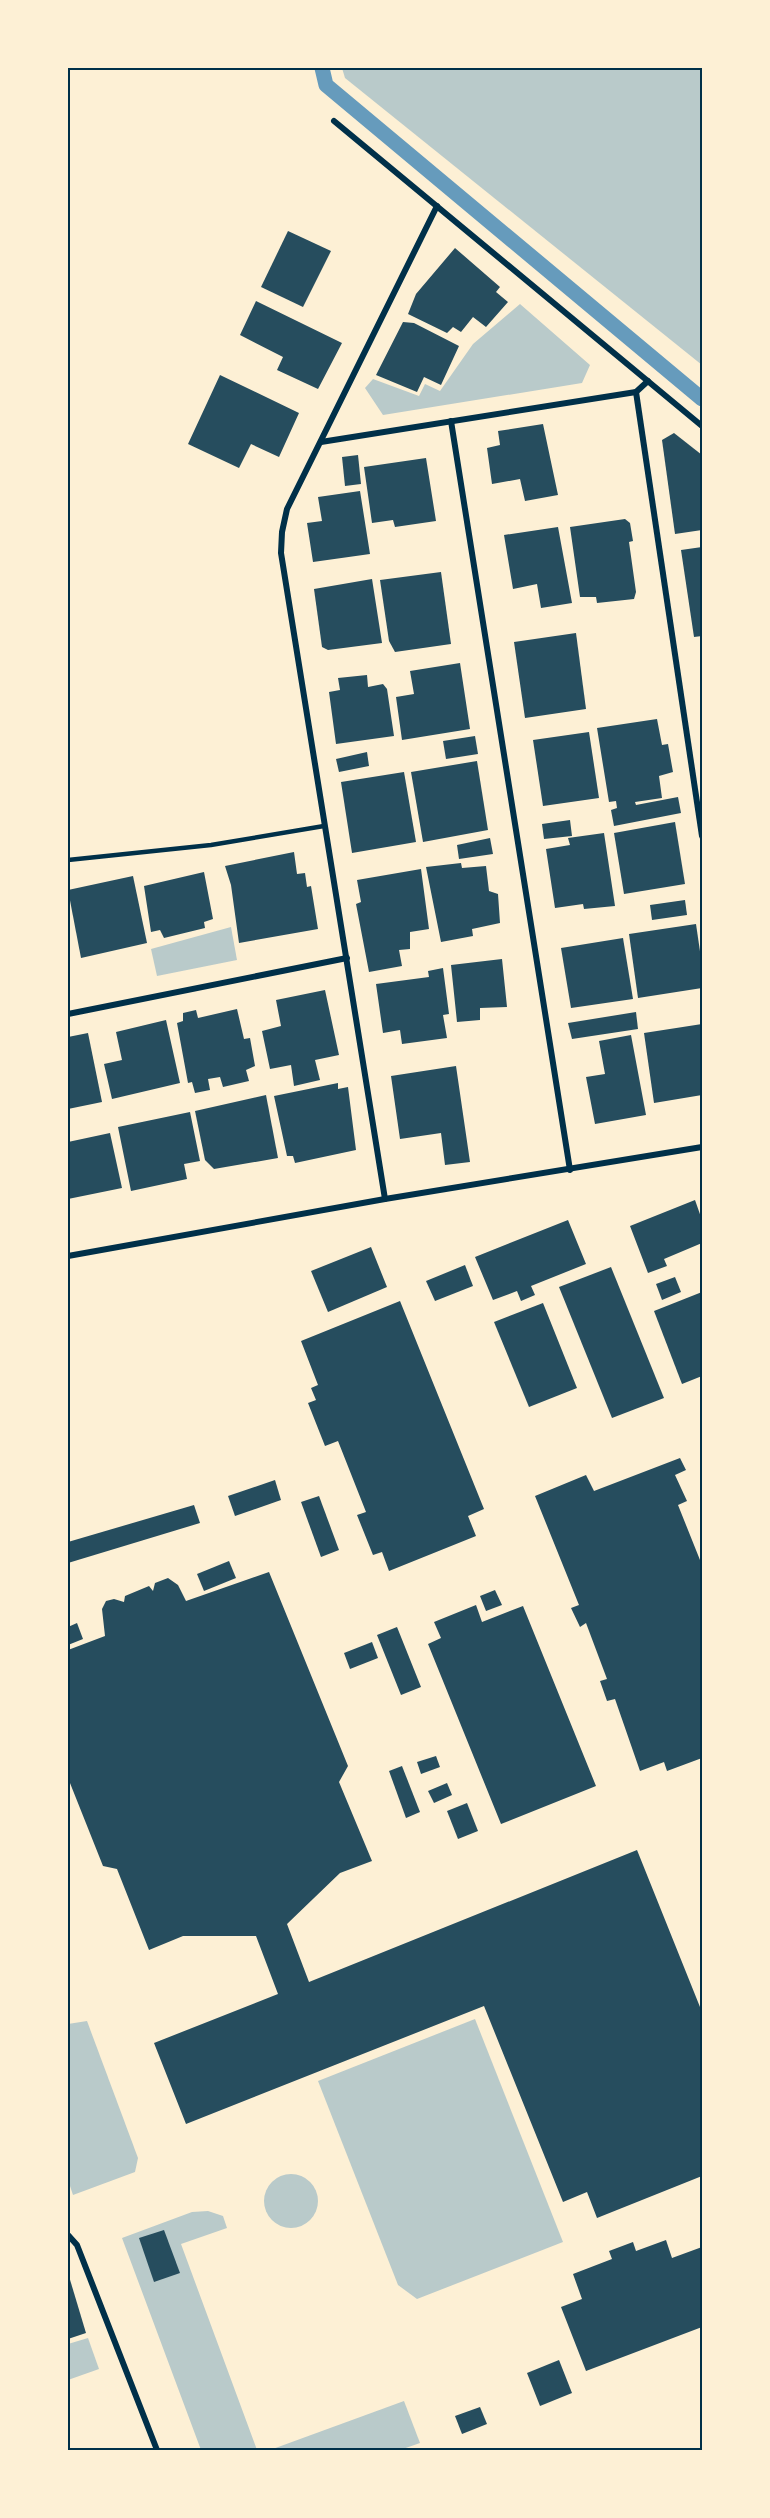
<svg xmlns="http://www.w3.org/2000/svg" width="770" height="2518" viewBox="0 0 770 2518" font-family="'Source Sans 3',sans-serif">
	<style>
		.green { fill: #b9caca }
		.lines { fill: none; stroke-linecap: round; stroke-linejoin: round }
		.stream { stroke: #669bbc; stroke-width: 15 }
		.building { fill: #264d5e }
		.service { stroke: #003049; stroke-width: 4.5 }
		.minor { stroke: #003049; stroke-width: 6 }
		.neatline { fill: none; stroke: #003049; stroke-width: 2 }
	</style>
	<rect width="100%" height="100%" fill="#fdf0d5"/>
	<!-- green -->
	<g class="green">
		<path d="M342,68H702V365L345,78Z"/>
		<path d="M520,304L590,365L582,383L383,415L365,388L373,379L419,396L425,384L440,391L473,344Z"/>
		<path d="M231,927L237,960L157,976L151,949Z"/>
		<path d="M475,2019L563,2242L417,2299L398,2285L318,2081Z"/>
		<path d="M87,2021L138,2158L135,2172L73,2195L68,2180V2024Z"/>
		<circle cx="291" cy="2201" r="27"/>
		<path d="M208,2211L223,2216L227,2228L181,2244L257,2450H201L122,2238L192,2212Z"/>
		<path d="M88,2338L99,2369L68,2380V2344Z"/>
		<path d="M404,2401L420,2443L400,2450H270Z"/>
	</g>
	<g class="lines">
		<!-- stream -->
		<path class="stream" d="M322,68L326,85L702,399"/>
	</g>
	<!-- building -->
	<g class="building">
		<path d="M288,231L331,251L303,307L261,287Z"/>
		<path d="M455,248L500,287L496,292L508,302L486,327L473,317L461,332L453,327L447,333L408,314L416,294Z"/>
		<path d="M256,301L342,343L318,389L277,370L283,357L240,335Z"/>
		<path d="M403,322L414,323L459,346L441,385L424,377L417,392L376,375Z"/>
		<path d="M220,375L299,413L279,457L251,444L239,468L188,444Z"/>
		<path d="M543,424L558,495L525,501L520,479L492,484L487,448L500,445L498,431Z"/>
		<path d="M674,433L702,455V530L675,534L662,440Z"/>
		<path d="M358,455L361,484L345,486L342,457Z"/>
		<path d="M426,458L436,521L395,527L393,520L372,523L364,467Z"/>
		<path d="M360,491L370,554L313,562L307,523L322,521L318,497Z"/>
		<path d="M625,519L630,523L633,541L629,542L636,592L634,599L597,603L596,597H580L570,527Z"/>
		<path d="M558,527L572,603L541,608L537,584L513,589L504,535Z"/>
		<path d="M702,547V636L694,637L681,550Z"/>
		<path d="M441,572L451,644L395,652L389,641L380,580Z"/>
		<path d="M372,579L382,643L328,650L322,647L314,589Z"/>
		<path d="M576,633L586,709L525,718L514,642Z"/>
		<path d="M460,663L470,729L402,740L396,697L414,694L410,671Z"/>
		<path d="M367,675L368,687L383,684L387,689L394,736L336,744L329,692L340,690L338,678Z"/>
		<path d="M657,719L662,745L668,744L673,772L659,776L662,798L635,802L636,805L678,797L681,813L614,826L611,810L617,808L616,801L609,802L597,728Z"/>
		<path d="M589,732L599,798L543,806L533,740Z"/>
		<path d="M475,736L478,754L446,759L443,741Z"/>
		<path d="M367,752L369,766L339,772L336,759Z"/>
		<path d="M477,761L488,830L423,842L411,772Z"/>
		<path d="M404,772L416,842L352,853L341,782Z"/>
		<path d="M570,820L572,836L544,839L542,824Z"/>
		<path d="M675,822L685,884L624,894L614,833Z"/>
		<path d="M604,833L615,906L584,909L583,904L555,908L546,849L570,845L568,838Z"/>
		<path d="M490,838L493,854L459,859L457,845Z"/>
		<path d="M294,852L297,874L305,873L307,887L311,886L318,929L239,943L231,885L225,866Z"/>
		<path d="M461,863L462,868L486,866L489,891L498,894L500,923L472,929L473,936L441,942L426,867Z"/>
		<path d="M421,869L429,929L410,932V949L399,950L402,966L369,972L356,904L361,902L357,880Z"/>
		<path d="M204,872L213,919L204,922L205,928L164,938L160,930L151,932L144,886Z"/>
		<path d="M133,876L147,943L81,958L68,890Z"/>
		<path d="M685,900L687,915L652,920L650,905Z"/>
		<path d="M696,924L702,965V988L638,998L629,934Z"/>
		<path d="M623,938L633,999L571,1008L561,948Z"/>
		<path d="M502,959L507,1007L480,1008V1020L457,1022L451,965Z"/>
		<path d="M443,968L449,1014L443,1015L447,1038L402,1044L400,1030L383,1033L376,984L429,977L428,971Z"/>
		<path d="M325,990L339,1055L315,1060L320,1080L294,1086L291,1065L270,1069L262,1031L281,1026L276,1000Z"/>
		<path d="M237,1009L244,1039L250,1038L255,1066L246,1070L249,1081L223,1087L220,1077L208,1079L210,1090L195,1093L192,1082L188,1083L177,1023L183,1021V1013L196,1010L198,1018Z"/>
		<path d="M636,1012L638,1029L572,1039L568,1023Z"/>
		<path d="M166,1020L180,1083L112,1099L104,1064L122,1060L116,1032Z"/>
		<path d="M702,1024V1095L654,1103L644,1033Z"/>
		<path d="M88,1033L102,1102L68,1109V1037Z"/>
		<path d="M631,1035L646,1115L595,1124L586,1077L605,1074L599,1041Z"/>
		<path d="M456,1066L470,1162L445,1165L441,1133L400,1139L391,1076Z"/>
		<path d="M338,1083V1089L348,1087L356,1150L295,1163L293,1156H287L274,1096Z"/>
		<path d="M266,1095L278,1158L214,1169L205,1160L195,1111Z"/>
		<path d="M190,1112L200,1161L184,1164L187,1179L131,1191L118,1127Z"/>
		<path d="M110,1133L122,1188L68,1199V1142Z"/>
		<path d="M695,1200L702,1220V1243L664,1259L667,1266L648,1273L630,1226Z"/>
		<path d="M568,1220L586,1264L531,1286L535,1295L521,1301L517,1291L493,1300L475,1257Z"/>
		<path d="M371,1247L387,1287L328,1312L311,1271Z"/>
		<path d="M465,1265L473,1286L435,1301L426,1281Z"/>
		<path d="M611,1267L664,1398L612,1418L559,1287Z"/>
		<path d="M675,1277L681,1292L662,1300L656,1284Z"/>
		<path d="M702,1292V1376L682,1384L654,1311Z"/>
		<path d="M400,1301L484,1509L468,1516L476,1536L389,1571L382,1552L373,1555L357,1515L366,1512L338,1441L325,1446L308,1403L316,1400L311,1388L318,1385L301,1341Z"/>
		<path d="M543,1303L577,1388L529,1407L494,1322Z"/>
		<path d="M680,1458L686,1470L675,1475L687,1501L678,1505L702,1565V1758L667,1771L664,1762L640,1771L615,1699L607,1701L600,1681L607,1679L586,1623L580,1627L571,1608L579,1605L535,1496L586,1475L594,1491Z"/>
		<path d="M275,1480L281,1500L235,1516L228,1496Z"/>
		<path d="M319,1496L339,1550L321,1557L301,1502Z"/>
		<path d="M194,1505L200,1523L68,1563V1542Z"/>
		<path d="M229,1561L236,1578L204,1591L197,1574Z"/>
		<path d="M269,1572L348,1766L339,1782L372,1861L340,1873L287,1924L309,1982L637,1850L702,2012V2176L597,2218L587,2192L563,2202L484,2006L186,2124L154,2043L278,1994L256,1936H183L149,1950L117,1869L103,1866L68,1778V1650L105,1636L102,1609L106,1601L114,1599L124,1602L125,1596L149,1586L153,1591L155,1583L168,1578L178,1585L186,1601Z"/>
		<path d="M495,1590L502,1605L486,1611L480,1596Z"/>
		<path d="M476,1605L482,1622L523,1606L596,1786L501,1824L428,1644L441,1638L434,1622Z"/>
		<path d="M77,1623L83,1639L68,1645V1627Z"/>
		<path d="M397,1627L421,1687L401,1695L377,1635Z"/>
		<path d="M372,1642L378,1658L350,1669L344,1653Z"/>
		<path d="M436,1756L440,1767L421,1774L417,1762Z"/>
		<path d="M402,1766L420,1812L406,1818L389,1771Z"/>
		<path d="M447,1783L452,1795L434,1803L428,1791Z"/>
		<path d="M467,1803L478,1831L458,1839L447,1811Z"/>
		<path d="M164,2230L180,2273L154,2282L139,2238Z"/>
		<path d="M666,2240L672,2258L702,2247V2327L586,2371L561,2307L582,2299L573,2274L612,2259L609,2251L633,2242L636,2251Z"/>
		<path d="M68,2273L86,2333L68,2339Z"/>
		<path d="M559,2360L572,2393L540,2406L527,2373Z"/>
		<path d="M480,2407L487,2424L462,2434L455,2416Z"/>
	</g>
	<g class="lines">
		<!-- service -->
		<path class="service" d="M68,860L211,845L324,826"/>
		<!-- minor -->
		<g class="minor">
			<path d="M334,121L702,426"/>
			<path d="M636,392L702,836"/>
			<path d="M451,421L570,1170"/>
			<path d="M321,442L636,392L648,381"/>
			<path d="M68,1014L347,958"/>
			<path d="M385,1199L281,553L282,532L287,509L437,206"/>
			<path d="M68,1256L385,1199L702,1147"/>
			<path d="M68,2235L77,2245L157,2450"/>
		</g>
	</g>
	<!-- border -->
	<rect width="770" height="2518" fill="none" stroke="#fdf0d5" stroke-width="138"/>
	<rect x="69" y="69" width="632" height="2380" class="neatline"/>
</svg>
